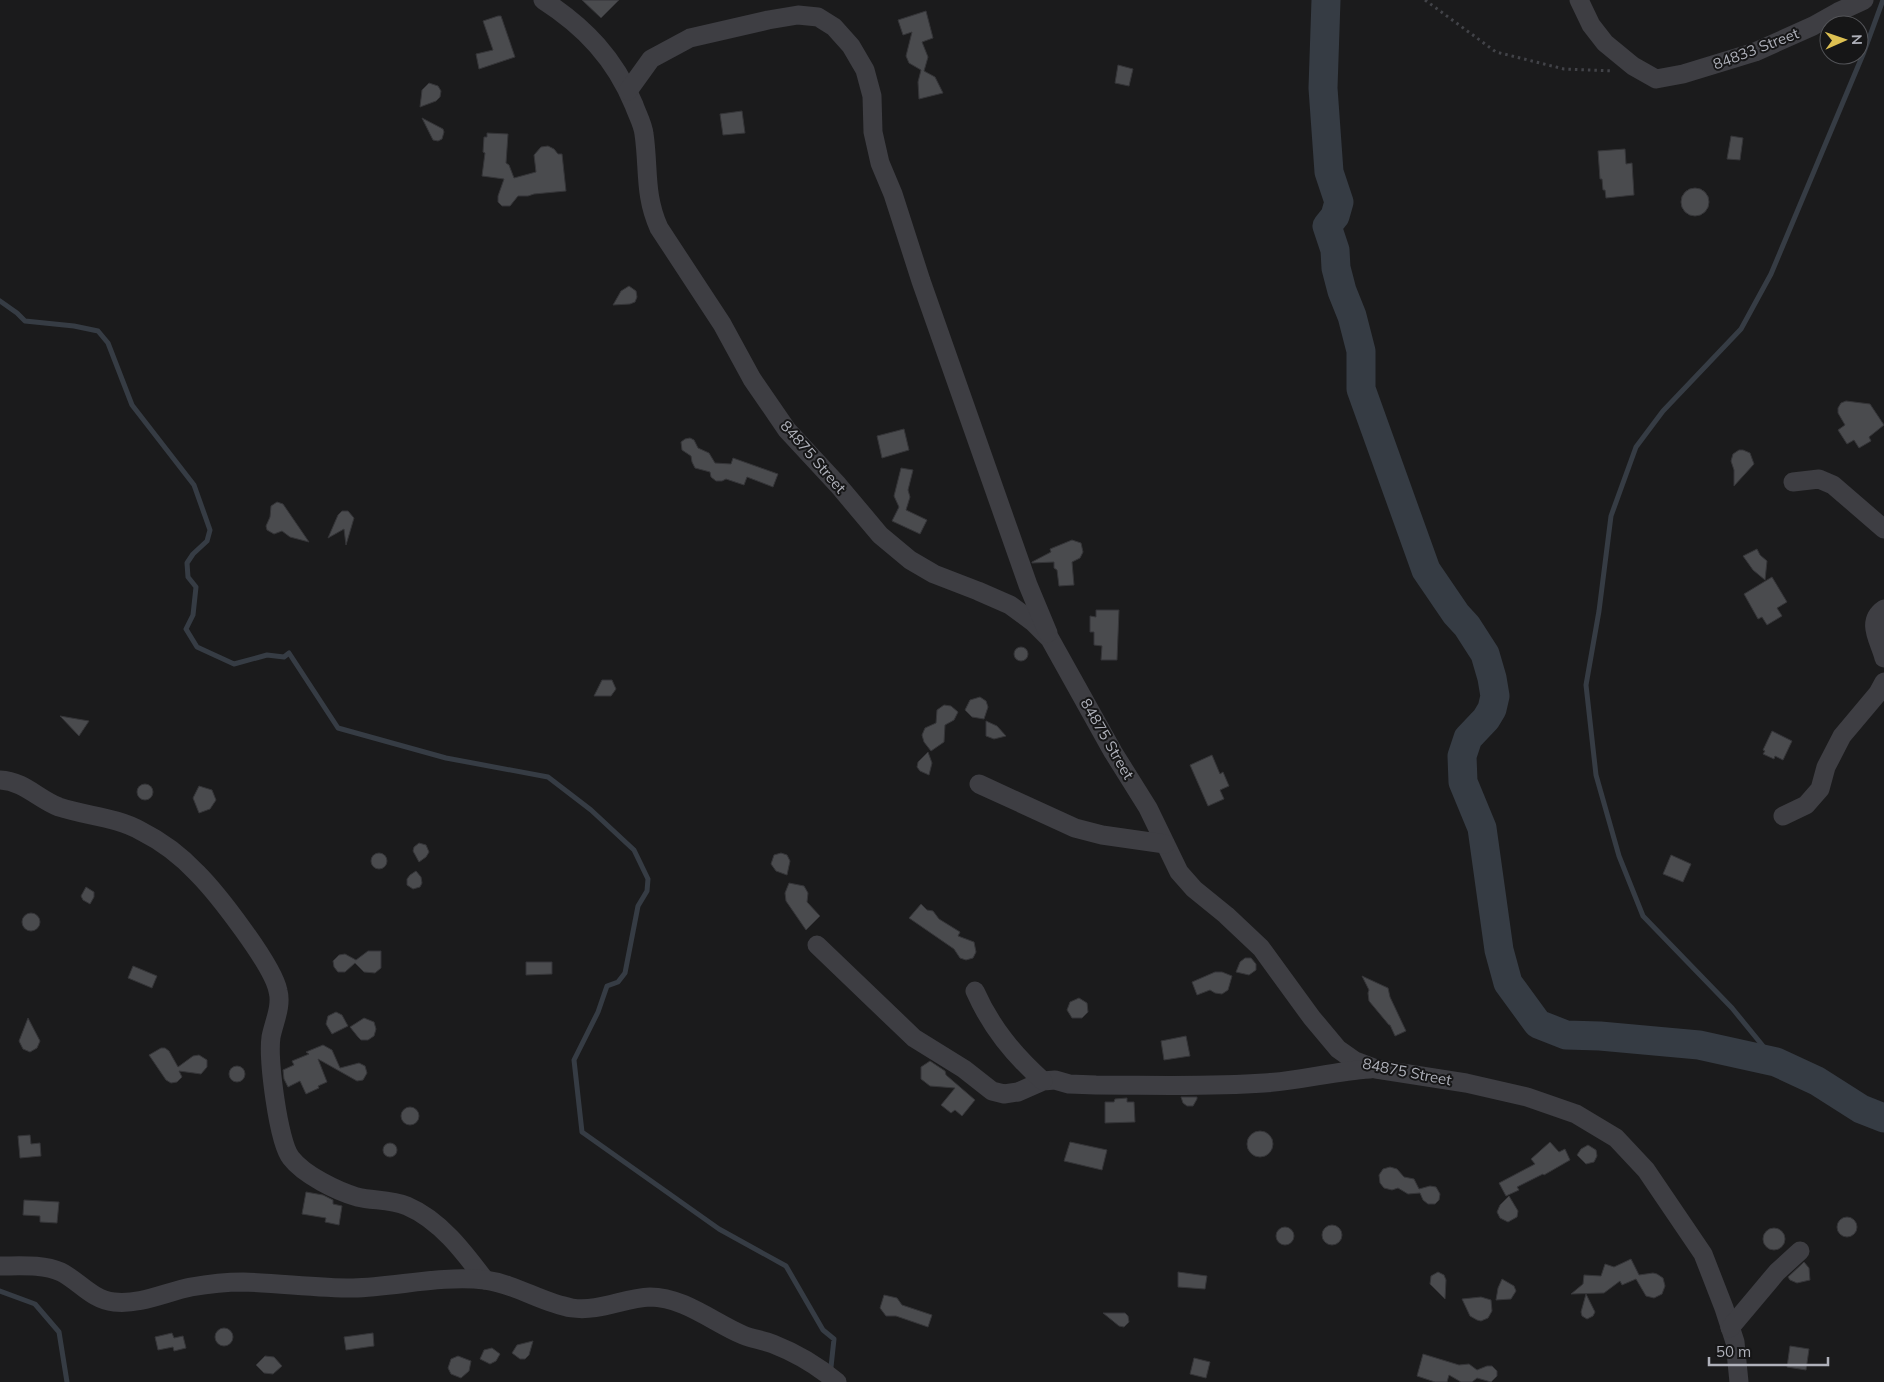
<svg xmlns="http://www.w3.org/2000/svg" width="1884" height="1382" viewBox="0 0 1884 1382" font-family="Mulish,sans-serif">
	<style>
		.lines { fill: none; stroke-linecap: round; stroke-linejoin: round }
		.stream { stroke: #363c44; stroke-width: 5 }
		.river { stroke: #363c44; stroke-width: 29 }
		.building { fill: #4a4b4e; stroke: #353538 }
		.path { stroke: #424348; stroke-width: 3; stroke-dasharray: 2.5 4; stroke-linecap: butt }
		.minor { stroke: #3e3e43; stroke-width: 19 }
		.labels { text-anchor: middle; stroke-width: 4; stroke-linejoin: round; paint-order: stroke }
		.street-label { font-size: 15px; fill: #afb1ba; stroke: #161617 }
	</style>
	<rect width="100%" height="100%" fill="#1b1b1c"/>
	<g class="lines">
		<!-- stream -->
		<g class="stream">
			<path d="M0,301L17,313L25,321L74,326L98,331L108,343L132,405L194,485L210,530L207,541L193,554L187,563L188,577L196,587L193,615L186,629L197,647L234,664L267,655L284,657L289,653L338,728L446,758L548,777L591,810L634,850L648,879L647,891L638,906L625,973L618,982L607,986L598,1012L574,1060L582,1132L719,1229L786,1266L823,1330L834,1339L831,1367"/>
			<path d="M1776,1062L1732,1008L1643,916L1619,856L1596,775L1586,685L1599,611L1611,516L1636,447L1663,411L1741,329L1771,274L1864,52L1883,0"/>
			<path d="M0,1291L35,1304L59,1332L67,1382"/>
		</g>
		<!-- river -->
		<path class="river" d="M1326,0L1323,88L1329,172L1339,202L1335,216L1327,226L1335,250L1336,268L1342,291L1352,316L1361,351V389L1426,570L1456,614L1467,626L1485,654L1492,678L1495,696L1492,709L1486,719L1468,738L1462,756L1463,782L1482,828L1499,950L1508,983L1538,1024L1566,1035L1600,1036L1699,1045L1776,1062L1817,1081L1861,1109L1884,1118"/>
	</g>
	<!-- building -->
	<g class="building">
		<path d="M582,0H619L601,18Z"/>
		<path d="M926,11L933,38L922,42L928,57L924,71L935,77L943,93L919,99L918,82L921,70L909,63L906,56L912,32L903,35L898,20Z"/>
		<path d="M498,16H501L515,57L479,69L476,54L493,50L483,21Z"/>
		<path d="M1118,65L1133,69L1129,86L1115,83Z"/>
		<path d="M429,83L438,86L441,91L440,97L436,101L420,107L422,90Z"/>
		<path d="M742,111L745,133L723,135L720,114Z"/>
		<path d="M422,118L443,129L444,132L442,139L438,141L433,140Z"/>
		<path d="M487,133L508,134L506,163L509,165L514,178L536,172L534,155L541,147L548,146L554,149L558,154H562L566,191L534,194L528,196H518L510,206H502L498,202V196L504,179L482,176L485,153L483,152L484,137H487Z"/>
		<path d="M1731,136L1743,138L1740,160L1727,159Z"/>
		<path d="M1625,149L1626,164L1632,163L1634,195L1606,198L1605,190H1603L1602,179H1600L1598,151Z"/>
		<circle cx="1695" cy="202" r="14"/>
		<path d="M629,286L636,291L637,297L635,302L630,304L613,305L621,291Z"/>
		<path d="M1846,401L1870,404L1884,425L1869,437L1871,441L1859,448L1854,440L1847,444L1838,430L1845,425L1838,413V408L1841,403Z"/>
		<path d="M904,429L909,450L882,458L877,436Z"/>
		<path d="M690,438L694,440L698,448L709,453L715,463L731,464L733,458L778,474L773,487L747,477L744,485L726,479L722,481H716L711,477L710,472L695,468L692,462L691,456L682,450L681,442L685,439Z"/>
		<path d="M1739,450H1743L1750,453L1754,464L1734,486V470L1731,461L1733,454Z"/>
		<path d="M901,468L913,470L908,490L910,497L906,510L927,520L920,534L892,521L899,507L894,496Z"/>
		<path d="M277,502L283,504L309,542L290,537L282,531L274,534L267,530L266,526L270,517L271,506Z"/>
		<path d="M342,511H348L354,518L346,545L344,529L328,538L338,515Z"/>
		<path d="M1072,540L1081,543L1083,552L1080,558L1072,562L1074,585L1059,586L1057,570L1054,568V562L1032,563V562L1051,552L1050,549Z"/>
		<path d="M1757,549L1760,555L1767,561L1765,580L1753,570L1743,556Z"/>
		<path d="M1772,577L1787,602L1777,608L1782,616L1767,625L1762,617L1758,619L1744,594Z"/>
		<path d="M1096,610H1119L1117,660H1101L1102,646L1094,645V632H1090V616L1096,617Z"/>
		<circle cx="1021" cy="654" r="7"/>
		<path d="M602,680H612L616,689L611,696H594Z"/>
		<path d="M980,697L986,701L988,707L984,719L972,717L965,710L970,700Z"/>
		<path d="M944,705L951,706L958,712L954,720L945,725L944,742L931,751L924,742L922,735L925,728L936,723L937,710Z"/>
		<path d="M60,716L89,721L79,736Z"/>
		<path d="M986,721L997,726L1006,736L994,739L986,736Z"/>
		<path d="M1772,731L1792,741L1783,760L1775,756L1774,759L1763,754L1765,751L1763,750Z"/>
		<path d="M928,752L932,763L929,775L920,771L917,767L918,762Z"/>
		<path d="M1212,755L1220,774L1223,772L1229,786L1220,790L1224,799L1208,806L1190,765Z"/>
		<circle cx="145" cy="792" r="8"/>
		<path d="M199,786L212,790L216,800L210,809L199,813L193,798Z"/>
		<path d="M419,843L426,845L429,852L426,857L419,862L413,851L414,847Z"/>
		<circle cx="379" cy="861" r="8"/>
		<path d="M781,853L787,855L790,861L787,875L776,871L771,864L774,855Z"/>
		<path d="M1671,855L1691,864L1683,882L1663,874Z"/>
		<path d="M416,871L421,877L422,883L420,887L413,889L407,885V879L410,875Z"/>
		<path d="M789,883L804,886L808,893L807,902L820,916L806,930L786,901L785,893Z"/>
		<path d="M86,887L94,892V897L90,904L83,900L81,896Z"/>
		<path d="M921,904L927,910L933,911L939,919L960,932L958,936L974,942L976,952L973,958L966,960L960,958L954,949L909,918Z"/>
		<circle cx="31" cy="922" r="9"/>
		<path d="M368,951H381V968L375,973L364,972L355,963L345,972H338L334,967L333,961L339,955L345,954L356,960Z"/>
		<path d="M1245,958H1251L1256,964V970L1249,975L1236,972L1240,962Z"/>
		<path d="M526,962H552V974L526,975Z"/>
		<path d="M133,966L157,976L152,988L128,978Z"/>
		<path d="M1215,972H1222L1232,976L1228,990L1222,994L1215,993L1210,990L1197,995L1192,982Z"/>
		<path d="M1362,976L1388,988L1390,997L1406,1031L1395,1036L1390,1025H1389L1369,1001L1368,993L1369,990Z"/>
		<path d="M1079,998L1087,1003L1088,1012L1082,1018H1072L1067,1010L1070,1002Z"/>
		<path d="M336,1012L342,1015L348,1026L332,1034L326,1024L328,1016Z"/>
		<path d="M28,1018L40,1041L37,1048L30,1052L23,1049L19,1041Z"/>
		<path d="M364,1018L374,1022L376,1029L374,1036L368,1040H361L358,1037L350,1027Z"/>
		<path d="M1186,1036L1190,1056L1164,1060L1161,1041Z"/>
		<path d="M323,1045L332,1050L340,1068L359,1063L365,1066L367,1073L363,1080L357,1081L318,1059L327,1082L318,1086L319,1088L306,1094L300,1081L288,1087L284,1079L283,1070L294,1065L292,1061L309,1054L306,1052Z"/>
		<path d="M161,1048H165L169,1051L178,1067L193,1056L199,1055L207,1060V1067L201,1074L179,1071L182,1077L177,1082L171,1083L166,1080L149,1055Z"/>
		<path d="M930,1061L945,1071L946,1075L975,1100L962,1116L955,1110L951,1113L941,1105L955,1088L930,1086L921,1079V1067Z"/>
		<circle cx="237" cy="1074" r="8"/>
		<path d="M1181,1097H1197V1099L1193,1106H1187L1183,1103Z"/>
		<path d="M1127,1098V1102H1134L1135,1122L1105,1123V1102H1114L1115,1099Z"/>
		<circle cx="410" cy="1116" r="9"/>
		<circle cx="1260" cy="1144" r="13"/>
		<path d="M30,1135L31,1144L40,1143L41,1156L20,1158L18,1136Z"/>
		<path d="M1070,1142L1107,1150L1102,1170L1064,1161Z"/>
		<path d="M1550,1142L1559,1152L1565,1149L1570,1160L1544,1175L1543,1174L1517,1187L1519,1190L1506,1196L1499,1183L1535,1164L1531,1159Z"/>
		<circle cx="390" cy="1150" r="7"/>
		<path d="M1588,1145L1596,1150L1597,1156L1594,1162L1586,1164L1577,1155L1581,1149Z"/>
		<path d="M1390,1167L1397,1169L1404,1177L1414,1179L1419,1189L1430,1186L1436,1187L1440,1194L1439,1200L1435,1204H1428L1423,1200L1420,1193L1408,1194L1398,1188L1392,1190L1384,1188L1380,1183L1379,1175L1383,1169Z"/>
		<path d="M306,1192L323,1195L333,1200V1204L342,1206L339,1225L325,1222L326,1218L302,1214Z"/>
		<path d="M1509,1196L1518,1211L1517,1217L1508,1222L1500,1218L1497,1212L1500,1205Z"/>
		<path d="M24,1200L59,1202L57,1223L40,1222V1216L23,1215Z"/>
		<circle cx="1847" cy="1227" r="10"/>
		<circle cx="1332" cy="1235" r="10"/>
		<circle cx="1285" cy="1236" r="9"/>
		<circle cx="1774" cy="1239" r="11"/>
		<path d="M1631,1259L1639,1275L1653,1273L1657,1274L1663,1278L1665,1286L1662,1294L1654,1298L1646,1296L1636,1279L1622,1285L1620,1281L1604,1293L1571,1294L1583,1284L1584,1275L1601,1276L1605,1264L1614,1267Z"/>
		<path d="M1804,1262L1809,1268L1810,1280L1797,1283L1790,1280L1788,1277Z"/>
		<path d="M1178,1272L1207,1276L1205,1289L1178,1287Z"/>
		<path d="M1438,1272L1444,1275L1446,1280L1445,1299L1430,1284L1431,1276Z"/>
		<path d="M1502,1279L1514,1286L1516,1291L1511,1299L1496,1300L1498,1288Z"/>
		<path d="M1586,1294L1595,1312L1593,1316L1587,1319L1582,1316L1581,1312Z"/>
		<path d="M884,1295L897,1298L902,1305L932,1315L928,1327L896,1316H886L880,1308Z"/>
		<path d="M1481,1297L1491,1300L1492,1311L1488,1318L1481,1321L1477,1320L1470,1316L1462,1299Z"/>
		<path d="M1103,1313H1125L1128,1316L1129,1322L1124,1327L1119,1326Z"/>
		<circle cx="224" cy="1337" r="9"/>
		<path d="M172,1333L174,1338L183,1336L186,1348L174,1351L173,1347L158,1350L155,1337Z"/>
		<path d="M373,1333L374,1346L346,1350L344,1337Z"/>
		<path d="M533,1341L529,1355L525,1359H520L512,1353L517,1345Z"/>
		<path d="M1790,1346L1809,1349L1806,1370L1787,1367Z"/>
		<path d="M492,1348L500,1354L496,1361L490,1364L480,1359L484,1350Z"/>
		<path d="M1423,1354L1459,1365L1469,1364L1477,1370L1487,1366H1492L1497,1371V1376L1491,1382L1477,1378L1472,1382H1461L1449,1375L1447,1382H1435L1417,1376Z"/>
		<path d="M265,1356L274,1357L282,1366L273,1374L264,1373L256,1365Z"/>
		<path d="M458,1356L471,1361L469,1371L461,1378L451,1374L448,1368L451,1359Z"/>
		<path d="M1194,1358L1210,1362L1206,1378L1190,1374Z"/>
	</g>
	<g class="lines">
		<!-- path -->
		<path class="path" d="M1425,0L1496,52L1564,69L1613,71"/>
		<!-- minor -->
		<g class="minor">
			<path d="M543,0C585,27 615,59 634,105C637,114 643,124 644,134C649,168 644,195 659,228L722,324L752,379L787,430L838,485L880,535L910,560L934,574L978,591L1010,605L1033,622L1050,639L1113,752L1148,808L1179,872L1194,889L1226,915L1261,948L1312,1018L1338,1049L1355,1061L1376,1069L1466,1083L1527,1097L1576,1114L1616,1138L1646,1170L1703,1254L1724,1308L1735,1342L1739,1382"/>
			<path d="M1579,0L1591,25L1605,43L1633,66L1656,79L1683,74L1755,52L1813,26L1838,12L1864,0"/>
			<path d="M628,91L651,59L690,38L768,20L798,15L818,17L834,27L851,46L865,70L872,96L873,132L880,163L893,194L921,281L1028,585L1048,633"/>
			<path d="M1793,482L1819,479L1833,485L1884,529"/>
			<path d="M1884,609C1865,622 1880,641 1884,658"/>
			<path d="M0,780C24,781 38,799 59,807C86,816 117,817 141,831C161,841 181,856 197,873C217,893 273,965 278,991C282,1006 274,1022 271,1037C268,1058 278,1142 291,1158C304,1175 337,1191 357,1197C374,1201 390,1199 407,1206C440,1220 464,1252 485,1280"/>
			<path d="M979,784L1075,828L1102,835L1165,844"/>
			<path d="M1783,816L1806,805L1820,789L1826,767L1842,736L1878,693L1884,682"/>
			<path d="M817,945L914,1038L964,1069L992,1091L1004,1094L1018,1092L1043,1081L1055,1080L1069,1084L1096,1085C1152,1085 1209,1087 1264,1083C1300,1081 1334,1071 1370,1069"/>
			<path d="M975,991C991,1027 1013,1054 1043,1081"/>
			<path d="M0,1266C20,1266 43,1264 61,1272C79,1281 92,1300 114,1302C140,1305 166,1292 191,1287C208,1284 226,1282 243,1282C280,1283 316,1288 353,1288C396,1287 441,1275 485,1280C516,1284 542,1303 572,1308C599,1312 624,1298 650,1297C684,1297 714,1323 743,1335C753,1339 763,1340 773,1344C796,1353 818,1366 837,1382"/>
			<path d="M1730,1328L1777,1272L1800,1251"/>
		</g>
	</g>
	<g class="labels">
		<!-- street labels -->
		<g class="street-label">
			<text transform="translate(1756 49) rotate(-21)" y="5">84833 Street</text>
			<text transform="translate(813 457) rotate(49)" y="5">84875 Street</text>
			<text transform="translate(1107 739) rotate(60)" y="5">84875 Street</text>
			<text transform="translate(1407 1072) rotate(11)" y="5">84875 Street</text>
		</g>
	</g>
	<!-- north arrow -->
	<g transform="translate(1844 40) rotate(88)"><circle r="24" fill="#161617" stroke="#535458"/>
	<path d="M0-4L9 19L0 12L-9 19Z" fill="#ddc052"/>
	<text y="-8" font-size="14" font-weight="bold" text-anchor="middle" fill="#afb1ba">N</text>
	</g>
	<!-- scale -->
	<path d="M1709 1357v8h119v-8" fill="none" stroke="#afb1ba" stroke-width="2.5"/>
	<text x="1716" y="1357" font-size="15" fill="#afb1ba" stroke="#161617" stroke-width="4" paint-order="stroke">50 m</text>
</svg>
